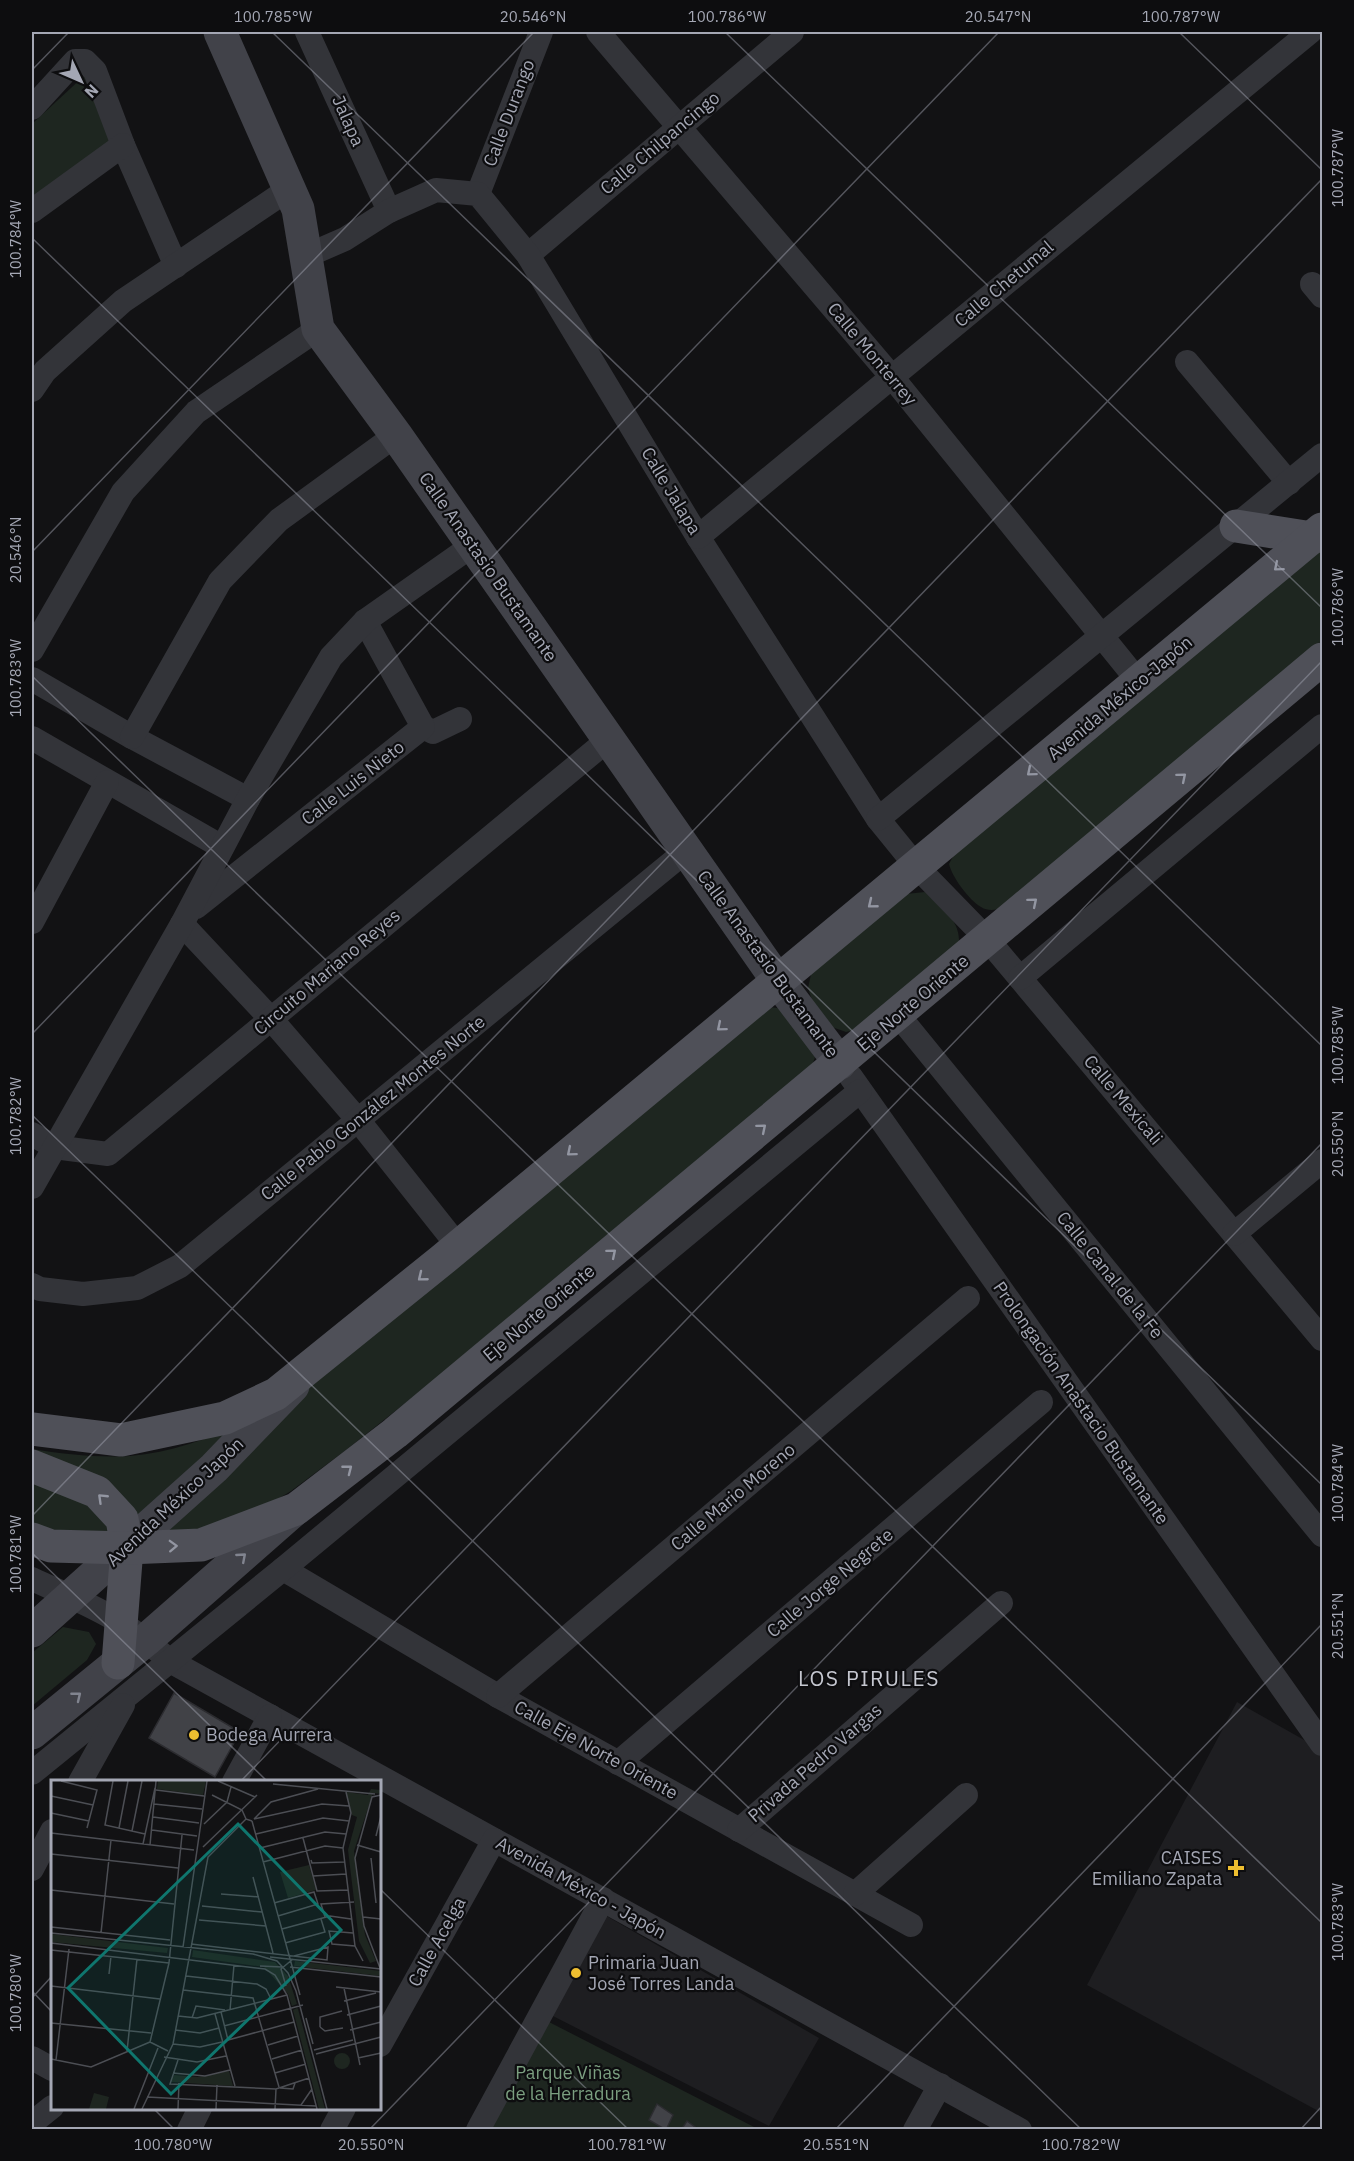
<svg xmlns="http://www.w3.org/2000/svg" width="1354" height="2161" viewBox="0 0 1354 2161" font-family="'IBM Plex Sans',sans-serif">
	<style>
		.built { fill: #1e1e21 }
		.green { fill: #1e2620 }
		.building { fill: #414247; stroke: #2c2c30; stroke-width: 1.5 }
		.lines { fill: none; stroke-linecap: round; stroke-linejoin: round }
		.street { stroke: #333439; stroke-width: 24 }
		.secondary { stroke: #414249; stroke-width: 33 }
		.primary { stroke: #4f5058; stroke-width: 33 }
		.oneway { stroke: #9396a2 }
		.oneway2 { stroke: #81848f }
		.ticks { fill: none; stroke: #a4a7b4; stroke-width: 1.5; stroke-opacity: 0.45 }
		.poi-dot { fill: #eebe30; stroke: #0d0d0f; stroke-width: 2 }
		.labels { text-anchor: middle; stroke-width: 4.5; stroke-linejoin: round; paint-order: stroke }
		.street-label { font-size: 18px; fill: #a4a7b4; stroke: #0d0d0f }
		.poi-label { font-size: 18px; fill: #a4a7b4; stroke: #0d0d0f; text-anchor: start }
		.park-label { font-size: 18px; fill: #7b9f80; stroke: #0d0d0f }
		.quarter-label { font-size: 21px; letter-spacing: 1.5px; fill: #c5c7d0; stroke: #0d0d0f }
		.inset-road { fill: none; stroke: #4c4e54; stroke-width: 1.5 }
		.view { fill: #0f766e; fill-opacity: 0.15; stroke: #0f766e; stroke-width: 3 }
		.inset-edge { fill: none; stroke: #a4a7b4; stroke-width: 3 }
		.neatline { fill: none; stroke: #a4a7b4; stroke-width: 2 }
		.ticks-label { font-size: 15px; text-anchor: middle; fill: #a4a7b4 }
	</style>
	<rect width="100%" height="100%" fill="#121214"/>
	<!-- built -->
	<g class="built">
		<path d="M1237,1702L1322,1750V2113L1087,1985Z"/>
		<path d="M603,1914L819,2038L769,2126L551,2015Z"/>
	</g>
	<!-- green -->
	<g class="green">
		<path d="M84,76L111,140L32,200V124Z"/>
		<path d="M1322,547V640L1000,909C994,910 987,911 981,907C969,900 952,877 949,864L957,849Z"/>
		<path d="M925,892C940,906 960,919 959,942L860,1029L846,1032L832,1027L814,1006L808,988L812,970L906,894Z"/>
		<path d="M769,1007L786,1009L816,1054L813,1063L806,1072L585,1253L423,1389L346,1450L291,1491L266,1506L208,1527L180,1532L77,1535L32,1525V1449C63,1454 98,1458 130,1456C170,1453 209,1438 246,1423Z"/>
		<path d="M63,1627L89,1632L96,1644L87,1660L32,1706V1653Z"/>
		<path d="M549,2022L758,2129L489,2130Z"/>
	</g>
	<!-- building -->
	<g class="building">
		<path d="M174,1693L240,1732L215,1777L149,1738Z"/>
		<path d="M657,2104L673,2115L666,2130L649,2120Z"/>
		<path d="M687,2121L699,2130H681Z"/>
	</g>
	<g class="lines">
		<!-- street -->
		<g class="street">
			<path d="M307,32L389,211"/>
			<path d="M598,32L892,377L1139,682"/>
			<path d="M32,108L75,61H85L95,71L123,145L176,266"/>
			<path d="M478,194L541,32"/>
			<path d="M32,211L123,145"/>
			<path d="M528,255L792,32"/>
			<path d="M306,256L345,239L389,211L436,190L478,194L528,255L698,537L878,819L917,867L988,940L1322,1339"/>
			<path d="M1312,284L1322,296"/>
			<path d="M1187,362L1289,483"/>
			<path d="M32,390L45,371L123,301L289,189"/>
			<path d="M698,537L1310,32"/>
			<path d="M32,650L123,492L196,412L318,329"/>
			<path d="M32,679L132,737L248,799"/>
			<path d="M423,727L433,732L460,719"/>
			<path d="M132,737L220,581L279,520L396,435"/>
			<path d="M32,738L222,847"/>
			<path d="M878,819L1322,455"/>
			<path d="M196,907L423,727L365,621"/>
			<path d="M32,922L107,782"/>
			<path d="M182,924L271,1019L358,1120L458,1246"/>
			<path d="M1020,978L1322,726"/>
			<path d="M898,1015L1322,1535"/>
			<path d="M851,1077L1322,1744"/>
			<path d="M32,1134L54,1147L108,1154L609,739"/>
			<path d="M32,1187L182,924L248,799L331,657L365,621L473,545"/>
			<path d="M1234,1234L1322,1161"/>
			<path d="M32,1285L40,1289L83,1294L137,1288L180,1266L686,851"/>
			<path d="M283,1569L498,1696L911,1925"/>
			<path d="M32,1579C62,1593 95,1606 123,1624C140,1635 155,1648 170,1661L1020,2130"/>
			<path d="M498,1696L968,1298"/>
			<path d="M618,1763L1041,1402"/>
			<path d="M32,1773L283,1569L860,1091"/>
			<path d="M80,1782L123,1705"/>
			<path d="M234,1782L270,1716"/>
			<path d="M739,1830L1001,1603"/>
			<path d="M32,1869L52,1831"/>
			<path d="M855,1894L966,1795"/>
			<path d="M380,2045L494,1840"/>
			<path d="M32,2058L52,2069"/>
			<path d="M32,2123L52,2107"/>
			<path d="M189,2130L200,2108"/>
			<path d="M332,2130L344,2108"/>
			<path d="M478,2130L603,1899"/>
			<path d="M915,2130L940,2085"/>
		</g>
		<!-- secondary -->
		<g class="secondary">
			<path d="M220,32L298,209L318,329L396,435L777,980L840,1063"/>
			<path d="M32,1631L214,1468L293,1386"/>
			<path d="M32,1733L146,1640L293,1511"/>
		</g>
		<!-- primary -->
		<g class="primary">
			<path d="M1236,526L1312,538"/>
			<path d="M32,1429L121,1440L225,1418L276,1394L442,1260L1322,529"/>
			<path d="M32,1466L97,1492L122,1519L127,1548L118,1663"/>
			<path d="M32,1539L51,1546L127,1548L201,1545L296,1509L395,1433L1322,659"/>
		</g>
	</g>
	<!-- one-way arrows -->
	<defs><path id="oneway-chevron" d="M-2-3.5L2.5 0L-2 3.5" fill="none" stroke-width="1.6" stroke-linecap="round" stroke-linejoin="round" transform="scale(1.5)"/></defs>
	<g class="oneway">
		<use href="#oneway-chevron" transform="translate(1278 567) rotate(140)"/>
		<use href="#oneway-chevron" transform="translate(1031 772) rotate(140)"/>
		<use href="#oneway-chevron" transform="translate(1182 777) rotate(-40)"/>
		<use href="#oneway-chevron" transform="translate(1033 902) rotate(-40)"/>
		<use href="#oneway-chevron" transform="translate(872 904) rotate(141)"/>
		<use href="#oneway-chevron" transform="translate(721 1027) rotate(140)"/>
		<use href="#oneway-chevron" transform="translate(762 1128) rotate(-40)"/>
		<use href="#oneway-chevron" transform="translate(571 1152) rotate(140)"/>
		<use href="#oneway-chevron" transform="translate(612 1253) rotate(-40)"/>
		<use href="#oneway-chevron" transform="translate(422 1277) rotate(141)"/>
		<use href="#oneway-chevron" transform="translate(348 1469) rotate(-38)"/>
		<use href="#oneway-chevron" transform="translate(102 1498) rotate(-136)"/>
		<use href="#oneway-chevron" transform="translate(173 1546) rotate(-2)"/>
	</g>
	<g class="oneway2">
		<use href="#oneway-chevron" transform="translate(242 1557) rotate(-41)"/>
		<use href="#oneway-chevron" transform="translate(77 1696) rotate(-39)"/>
	</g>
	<!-- ticks -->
	<path class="ticks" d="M272,32L1322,1046M725,32L1322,608M1179,32L1322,170M32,70L69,32M32,238L1322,1485M32,552L534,32M32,676L1322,1923M32,1034L999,32M32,1115L1082,2130M32,1516L1322,179M32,1553L268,1782M240,1782L1322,661M380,1889L629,2130M32,1991L52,2012M32,1998L52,1976M153,2108L175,2130M369,2130L1322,1143M835,2130L1322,1624M1300,2130L1322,2106"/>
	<!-- markers -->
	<g class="poi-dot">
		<circle cx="194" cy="1735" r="6"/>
		<path d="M1233 1859h6v6h6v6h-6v6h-6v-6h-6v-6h6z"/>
		<circle cx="576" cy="1973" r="6"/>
	</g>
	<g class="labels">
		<!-- street labels -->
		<g class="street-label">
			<text transform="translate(509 113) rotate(-69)" y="6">Calle Durango</text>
			<text transform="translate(348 121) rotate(66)" y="6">Jalapa</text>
			<text transform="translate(660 143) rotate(-40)" y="6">Calle Chilpancingo</text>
			<text transform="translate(1004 284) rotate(-40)" y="6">Calle Chetumal</text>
			<text transform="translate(872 354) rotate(50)" y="6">Calle Monterrey</text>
			<text transform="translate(671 491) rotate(59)" y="6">Calle Jalapa</text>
			<text transform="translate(488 567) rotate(55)" y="6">Calle Anastasio Bustamante</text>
			<text transform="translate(1120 698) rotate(-40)" y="6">Avenida México-Japón</text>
			<text transform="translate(353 783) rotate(-38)" y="6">Calle Luis Nieto</text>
			<text transform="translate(768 964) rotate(54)" y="6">Calle Anastasio Bustamante</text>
			<text transform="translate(327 972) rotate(-40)" y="6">Circuito Mariano Reyes</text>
			<text transform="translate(913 1003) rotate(-40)" y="6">Eje Norte Oriente</text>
			<text transform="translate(1123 1100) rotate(50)" y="6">Calle Mexicali</text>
			<text transform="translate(373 1108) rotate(-39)" y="6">Calle Pablo González Montes Norte</text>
			<text transform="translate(1110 1275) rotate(51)" y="6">Calle Canal de la Fe</text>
			<text transform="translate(539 1313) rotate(-40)" y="6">Eje Norte Oriente</text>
			<text transform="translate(1081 1403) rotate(55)" y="6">Prolongación Anastacio Bustamante</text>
			<text transform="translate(733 1497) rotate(-40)" y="6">Calle Mario Moreno</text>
			<text transform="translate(175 1502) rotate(-43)" y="6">Avenida México Japón</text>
			<text transform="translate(830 1583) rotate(-40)" y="6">Calle Jorge Negrete</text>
			<text transform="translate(596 1750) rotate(29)" y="6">Calle Eje Norte Oriente</text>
			<text transform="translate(815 1763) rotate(-41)" y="6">Privada Pedro Vargas</text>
			<text transform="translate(581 1888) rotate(29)" y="6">Avenida México - Japón</text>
			<text transform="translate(437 1942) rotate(-61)" y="6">Calle Acelga</text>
		</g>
		<!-- poi labels -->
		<g class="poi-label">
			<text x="206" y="1741">Bodega Aurrera</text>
			<text x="1222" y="1864" text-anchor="end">CAISES<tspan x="1222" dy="21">Emiliano Zapata</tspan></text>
			<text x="588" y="1969">Primaria Juan<tspan x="588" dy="21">José Torres Landa</tspan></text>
		</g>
		<!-- park labels -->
		<g class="park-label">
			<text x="568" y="2079">Parque Viñas<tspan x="568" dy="21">de la Herradura</tspan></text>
		</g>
		<!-- quarter labels -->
		<g class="quarter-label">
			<text x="869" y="1686">LOS PIRULES</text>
		</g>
	</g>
	<!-- overview -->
	<g transform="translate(51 1780)">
		<rect width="330" height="330" fill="#121214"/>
		<path d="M107,1H155L152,15L106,9ZM320,9L330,10V14L322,13L303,71L314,155L325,181L319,183L308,161L297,70L306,37L301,35L295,12L317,15ZM258,85L265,110L237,118L229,92ZM0,154L117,168L116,173L0,162ZM142,170L224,182L237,196L246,224L241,226L237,214L213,187L141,177ZM244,181L330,191V196L243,186ZM246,228L247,229L274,329H268L242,230ZM283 281a8 8 0 1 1 16 0a8 8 0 1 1-16 0ZM178,291L182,306L120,302L123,295L147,297ZM43,313L58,317L55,329H38Z" fill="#1e2620"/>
		<path class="inset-road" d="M10,1L46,10L36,48M62,1L54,45L94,54M167,1L204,17M222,4L324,14M105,10L153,16M295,12L300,33L292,68L304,166L312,181M161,15L191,30L195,39M0,16L42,25M103,24L151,29M0,33L38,41M102,37L148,43M203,39L271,24L298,26M203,39L220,22L267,9M201,41L249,215M153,44L176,22L180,7M68,48L77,1M101,50L146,56M81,51L91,1M0,53L143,70M205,54L272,38L298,41M325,56L330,36M252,58L266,111L297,110M92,64L104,8M99,65L105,1M306,65L330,72M152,67L206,15M209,68L274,52L295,54M0,74L127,88M320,78L325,123M260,80L261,83L293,82M212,82L274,66L292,68M262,96L295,94M202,97L222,173M0,110L123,124M170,114L208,117M223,123L263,112L267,124L227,136M151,126L211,132M274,137L270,124L303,122M312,137L330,139M148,140L215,146M0,147L119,160M231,149L279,136L300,139M0,153L202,174L226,181L237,193L245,211L276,329M50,153L60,60M302,153L278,151L281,164L304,166M0,163L214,189L224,195L236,215L266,329M234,163L274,152L270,139M140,164L276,180L277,167L243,176M132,167L156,1M0,170L118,183M219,177L330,189M209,186L231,187M239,187L330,197M329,188L313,146L304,78L321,17L330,15M58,194L60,176M135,196L206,204L215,209L220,219M0,206L109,219M235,206L230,189L242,179M285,207L330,212M293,208L309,285M132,210L202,218L228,307M293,221L325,213M179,230L183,185M170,232L177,260L243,242M164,234L184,306M296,235L330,226M127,236L146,238L236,215M141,238L145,226L174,230M255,238L262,264M0,243L100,253M173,246L252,225M269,247V237L291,231M269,247L274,251L292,248M124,250L149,253L168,248M299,250L330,242M122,264L149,267L171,262M217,265L247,256M263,270L302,260M76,271L86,179M117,271L99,262L118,183L131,55M265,274L330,257M113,277L146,282L175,276M307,278L330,273M0,279L40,287L99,262M221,279L251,270M5,280L18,169M127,280L119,304L225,309L258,298M122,293L154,296L179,290M224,293L255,284M229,308L242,309L244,303M96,317L265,326M250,325L261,309M83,329L107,268M91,329L122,264L157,77L195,39L201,41M127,329L128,303M165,329L166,305M224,329L225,309"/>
		<path class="view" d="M187,44L290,150L120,314L17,208Z"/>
		<rect width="330" height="330" class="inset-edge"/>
	</g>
	<!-- border -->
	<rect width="1354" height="2161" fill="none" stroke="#0d0d0f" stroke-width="66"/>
	<!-- north arrow -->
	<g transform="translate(81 81) rotate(134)" stroke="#0d0d0f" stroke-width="4.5" paint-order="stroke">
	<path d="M0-4.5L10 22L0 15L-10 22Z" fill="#a4a7b4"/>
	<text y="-9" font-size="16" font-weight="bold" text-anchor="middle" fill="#a4a7b4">N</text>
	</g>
	<rect x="33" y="33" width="1288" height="2095" class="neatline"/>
	<g class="ticks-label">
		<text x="273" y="22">100.785°W</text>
		<text x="533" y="22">20.546°N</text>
		<text x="727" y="22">100.786°W</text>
		<text x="998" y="22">20.547°N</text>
		<text x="1181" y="22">100.787°W</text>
		<text transform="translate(1338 168) rotate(-90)" y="5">100.787°W</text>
		<text transform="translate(16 239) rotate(-90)" y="5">100.784°W</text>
		<text transform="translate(16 550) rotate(-90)" y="5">20.546°N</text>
		<text transform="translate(1338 607) rotate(-90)" y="5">100.786°W</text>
		<text transform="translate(16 678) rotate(-90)" y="5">100.783°W</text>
		<text transform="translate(1338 1045) rotate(-90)" y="5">100.785°W</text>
		<text transform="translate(16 1116) rotate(-90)" y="5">100.782°W</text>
		<text transform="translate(1338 1144) rotate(-90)" y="5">20.550°N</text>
		<text transform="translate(1338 1483) rotate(-90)" y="5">100.784°W</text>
		<text transform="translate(16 1554) rotate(-90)" y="5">100.781°W</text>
		<text transform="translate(1338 1626) rotate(-90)" y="5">20.551°N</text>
		<text transform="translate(1338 1922) rotate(-90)" y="5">100.783°W</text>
		<text transform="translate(16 1993) rotate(-90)" y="5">100.780°W</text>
		<text x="173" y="2150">100.780°W</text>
		<text x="371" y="2150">20.550°N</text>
		<text x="627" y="2150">100.781°W</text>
		<text x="836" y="2150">20.551°N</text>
		<text x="1081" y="2150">100.782°W</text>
	</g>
</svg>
